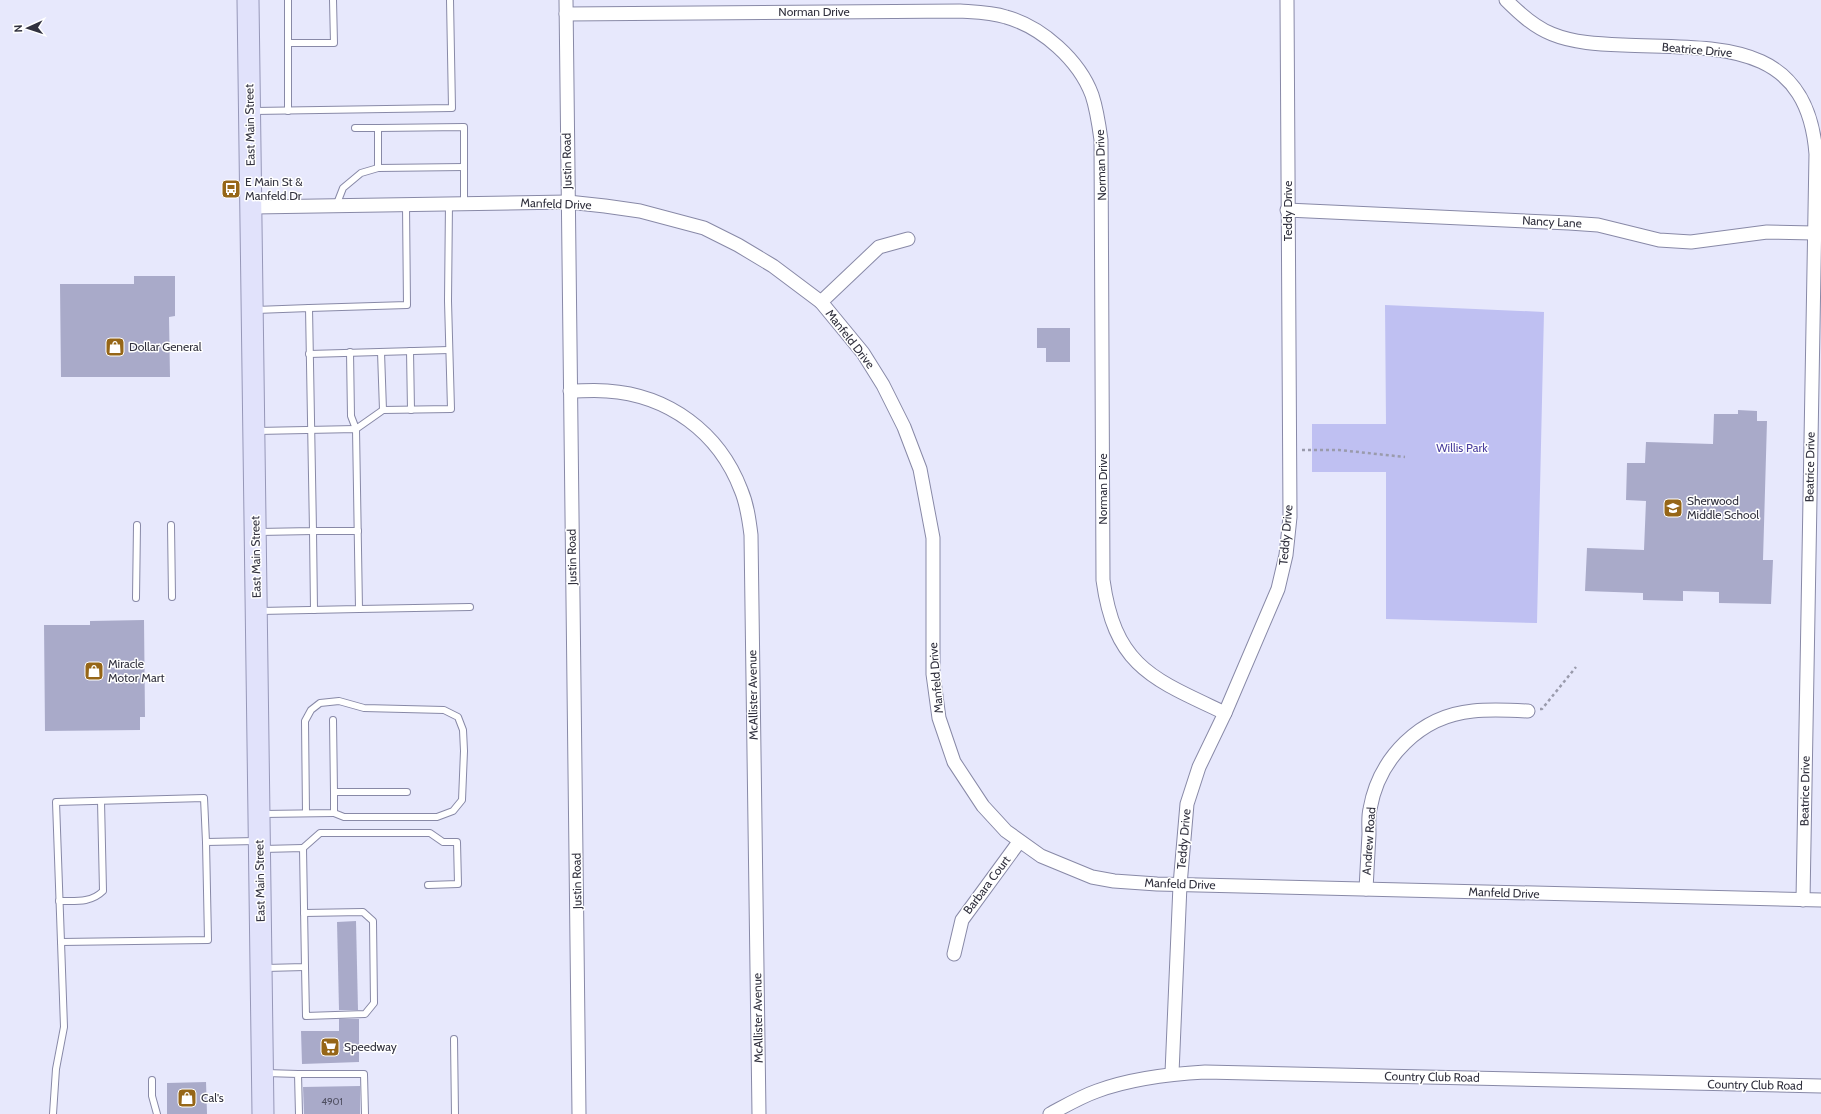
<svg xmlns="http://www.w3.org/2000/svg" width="1821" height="1114" viewBox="0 0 1821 1114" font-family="Cabin,sans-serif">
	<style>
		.green { fill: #bfc0f2 }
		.building { fill: #a9aac9 }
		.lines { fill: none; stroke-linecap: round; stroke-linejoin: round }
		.service-casing { stroke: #8889a7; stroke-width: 8 }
		.minor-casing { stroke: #8889a7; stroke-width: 15 }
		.primary-casing { stroke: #9697b8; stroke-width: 23 }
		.path { stroke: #9a9bac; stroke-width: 2.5; stroke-dasharray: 3 3; stroke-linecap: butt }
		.service { stroke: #fff; stroke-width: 6 }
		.minor { stroke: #fff; stroke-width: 13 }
		.primary { stroke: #e1e2fb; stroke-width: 21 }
		.labels { text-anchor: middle; stroke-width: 3; stroke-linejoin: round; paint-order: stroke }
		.number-label { font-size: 10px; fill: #4f4f61 }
		.street-label { font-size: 12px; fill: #31313e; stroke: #fff }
		.poi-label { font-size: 12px; fill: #31313e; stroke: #fff; text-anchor: start }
		.park-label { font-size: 12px; fill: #4b3f9e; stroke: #fff }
	</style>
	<rect width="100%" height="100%" fill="#e7e8fc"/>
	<!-- green -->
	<path class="green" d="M1385,305L1544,312L1537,623L1386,619V472H1312V424H1386Z"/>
	<!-- building -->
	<g class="building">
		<path d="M134,276H175V316L169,317L170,377H61L60,284H134Z"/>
		<path d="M1037,328H1070V362H1046V348H1037Z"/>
		<path d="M1738,410L1757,411V421H1767L1763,560H1773L1771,604L1719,603V592L1683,591V601L1643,600V593L1585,591L1587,548L1644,550L1646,501L1626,500L1627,463H1645L1646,442L1713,444L1714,414H1738Z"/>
		<path d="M144,620L145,717H140V730L45,731L44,625H90V621Z"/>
		<path d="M356,921L358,1010H339L337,922Z"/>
		<path d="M339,1019H359V1062L302,1064L301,1031H339Z"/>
		<path d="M206,1082L207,1114H167V1083Z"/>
		<path d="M360,1086V1114H304L303,1087Z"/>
	</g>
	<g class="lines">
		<defs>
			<g id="service">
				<path d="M288,0V43H334L333,0"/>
				<path d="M253,111L452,108L450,0"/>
				<path d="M288,111V43"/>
				<path d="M355,128H378"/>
				<path d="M378,168V128L464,127V203"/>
				<path d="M336,206L343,188L361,173L378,168L464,167"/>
				<path d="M309,308L407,305L406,205"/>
				<path d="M256,310L309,308L313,531L259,532"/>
				<path d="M410,351L411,410"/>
				<path d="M350,352L351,416L356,429L383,410L451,409L448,301L449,203"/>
				<path d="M381,352L383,410"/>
				<path d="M309,354L449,350"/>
				<path d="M257,431L356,429L359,609L260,611"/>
				<path d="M171,525L172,597"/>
				<path d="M136,598L137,525"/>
				<path d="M359,609L470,607"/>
				<path d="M314,610L313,531H358"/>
				<path d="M333,720L334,792"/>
				<path d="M306,813L305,721L311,710L320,703L339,701L364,708L444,710L458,717L463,730L464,751L462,800L453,811L437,817H344L334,813"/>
				<path d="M263,814L334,813V792H407"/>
				<path d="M303,848L320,833H430L443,842H457L458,884L428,885"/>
				<path d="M263,849L303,848L305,967L265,968"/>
				<path d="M59,901C76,901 91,903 103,891L101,801"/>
				<path d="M304,913L363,912L373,921L374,1003L365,1014L306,1016L305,967"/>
				<path d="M61,942L56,802L204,798L206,842"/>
				<path d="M454,1039L455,1114"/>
				<path d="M266,1073L298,1074L299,1114"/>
				<path d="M298,1074H364L365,1114"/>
				<path d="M152,1080V1096L157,1114"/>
				<path d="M53,1114L56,1069L64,1027L61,942L208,940L206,842L256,841"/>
			</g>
			<g id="minor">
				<path d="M566,0L579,1114"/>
				<path d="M1506,0C1519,13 1534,27 1552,34C1574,43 1599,44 1623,45C1713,49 1807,37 1816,154L1803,900"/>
				<path d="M566,14L960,11C975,12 991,12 1006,17C1042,27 1079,60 1092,95C1097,110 1099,125 1101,140L1103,580C1115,667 1153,679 1225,713"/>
				<path d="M251,207L568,202L605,206L640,211L704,228L738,245L773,266L821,302L863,353L883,385L904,427L920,469L933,538V674L939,718L954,762L983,806L1006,831L1041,856L1092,877L1114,881L1157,884L1821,900"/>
				<path d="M1287,210L1569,223L1598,225L1659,240L1691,242L1767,232L1814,233"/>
				<path d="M821,302L879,247L908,239"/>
				<path d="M570,391C582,391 595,390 607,391C668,395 719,432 741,490C747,504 749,519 751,535L759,1114"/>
				<path d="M1366,889C1367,870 1368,852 1369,834C1369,826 1368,817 1370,809C1379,758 1420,716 1473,711C1491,709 1509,710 1528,711"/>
				<path d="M954,954L962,920L1019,842"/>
				<path d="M1172,1073L1180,885L1187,804L1199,767L1225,713L1278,589L1286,555L1290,517L1287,0"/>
				<path d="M1050,1114C1065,1106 1080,1097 1097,1091C1132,1078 1169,1074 1205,1072L1821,1086"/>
			</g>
			<path id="primary" d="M248,0L263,1114"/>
		</defs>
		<!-- service casing -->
		<use href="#service" class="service-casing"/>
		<!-- minor casing -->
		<use href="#minor" class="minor-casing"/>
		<!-- primary casing -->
		<use href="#primary" class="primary-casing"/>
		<!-- path -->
		<g class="path">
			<path d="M1302,450H1339L1405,457"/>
			<path d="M1540,709H1542L1576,667"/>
		</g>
		<!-- service -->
		<use href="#service" class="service"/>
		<!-- minor -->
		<use href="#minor" class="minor"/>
		<!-- primary -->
		<use href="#primary" class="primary"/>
	</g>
	<!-- icons -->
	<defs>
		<symbol id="bus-square" viewBox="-11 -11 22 22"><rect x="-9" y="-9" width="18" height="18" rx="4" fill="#966617" stroke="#fff"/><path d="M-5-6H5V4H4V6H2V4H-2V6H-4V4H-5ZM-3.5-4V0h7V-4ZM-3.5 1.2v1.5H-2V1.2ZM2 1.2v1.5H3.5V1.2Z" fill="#fff"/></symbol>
		<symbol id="shop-square" viewBox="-11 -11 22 22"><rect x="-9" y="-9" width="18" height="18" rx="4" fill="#966617" stroke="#fff"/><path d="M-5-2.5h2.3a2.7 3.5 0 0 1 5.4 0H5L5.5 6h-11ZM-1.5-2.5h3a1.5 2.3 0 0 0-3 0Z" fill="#fff"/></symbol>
		<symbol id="school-square" viewBox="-11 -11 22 22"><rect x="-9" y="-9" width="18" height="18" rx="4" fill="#966617" stroke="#fff"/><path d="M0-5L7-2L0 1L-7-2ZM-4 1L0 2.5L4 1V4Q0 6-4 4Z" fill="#fff"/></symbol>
		<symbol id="supermarket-square" viewBox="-11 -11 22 22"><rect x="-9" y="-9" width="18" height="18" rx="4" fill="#966617" stroke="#fff"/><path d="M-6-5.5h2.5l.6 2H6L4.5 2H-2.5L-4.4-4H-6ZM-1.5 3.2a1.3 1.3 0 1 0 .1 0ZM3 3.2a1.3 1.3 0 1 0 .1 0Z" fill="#fff"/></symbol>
	</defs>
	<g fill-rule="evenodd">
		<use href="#bus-square" x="220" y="178" width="22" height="22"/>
		<use href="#shop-square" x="104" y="336" width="22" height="22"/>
		<use href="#school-square" x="1662" y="497" width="22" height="22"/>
		<use href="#shop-square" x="83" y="660" width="22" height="22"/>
		<use href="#supermarket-square" x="319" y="1036" width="22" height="22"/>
		<use href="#shop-square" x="176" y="1087" width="22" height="22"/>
	</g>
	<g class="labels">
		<!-- number labels -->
		<g class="number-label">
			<text x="332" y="1105">4901</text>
		</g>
		<!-- street labels -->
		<g class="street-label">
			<text x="814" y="16">Norman Drive</text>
			<text transform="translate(1697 50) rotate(5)" y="4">Beatrice Drive</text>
			<text transform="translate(250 125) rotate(-91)" y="4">East Main Street</text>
			<text transform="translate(567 161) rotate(-91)" y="4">Justin Road</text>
			<text transform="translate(1101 165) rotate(-92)" y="4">Norman Drive</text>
			<text transform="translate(556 204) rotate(2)" y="4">Manfeld Drive</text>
			<text transform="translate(1288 211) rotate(-90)" y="4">Teddy Drive</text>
			<text transform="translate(1552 222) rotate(3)" y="4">Nancy Lane</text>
			<text transform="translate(850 339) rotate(52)" y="4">Manfeld Drive</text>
			<text transform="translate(1810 467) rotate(-89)" y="4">Beatrice Drive</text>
			<text transform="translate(1103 489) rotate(-90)" y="4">Norman Drive</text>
			<text transform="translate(1286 535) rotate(-85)" y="4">Teddy Drive</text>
			<text transform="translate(256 557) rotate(-91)" y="4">East Main Street</text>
			<text transform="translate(572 557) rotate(-91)" y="4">Justin Road</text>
			<text transform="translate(936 678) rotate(-95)" y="4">Manfeld Drive</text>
			<text transform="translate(753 695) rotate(-91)" y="4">McAllister Avenue</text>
			<text transform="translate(1805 791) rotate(-89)" y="4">Beatrice Drive</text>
			<text transform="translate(1184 839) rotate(-85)" y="4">Teddy Drive</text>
			<text transform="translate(1369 841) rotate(-86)" y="4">Andrew Road</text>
			<text transform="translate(260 881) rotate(-91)" y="4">East Main Street</text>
			<text transform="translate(577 881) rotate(-91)" y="4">Justin Road</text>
			<text transform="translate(1180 884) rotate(2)" y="4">Manfeld Drive</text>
			<text transform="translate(987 885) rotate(-53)" y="4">Barbara Court</text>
			<text transform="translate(1504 893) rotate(2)" y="4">Manfeld Drive</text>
			<text transform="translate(758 1018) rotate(-91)" y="4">McAllister Avenue</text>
			<text transform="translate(1432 1077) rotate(1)" y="4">Country Club Road</text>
			<text transform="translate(1755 1085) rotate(1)" y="4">Country Club Road</text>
		</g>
		<!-- poi labels -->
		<g class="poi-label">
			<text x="245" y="186">E Main St &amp;<tspan x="245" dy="14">Manfeld Dr</tspan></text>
			<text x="129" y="351">Dollar General</text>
			<text x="1687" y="505">Sherwood<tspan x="1687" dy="14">Middle School</tspan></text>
			<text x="108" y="668">Miracle<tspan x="108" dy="14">Motor Mart</tspan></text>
			<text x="344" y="1051">Speedway</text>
			<text x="201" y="1102">Cal's</text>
		</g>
		<!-- park labels -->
		<g class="park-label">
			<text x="1462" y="452">Willis Park</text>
		</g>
	</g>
	<!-- north arrow -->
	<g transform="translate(28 28) rotate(267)" stroke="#ffffff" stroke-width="3" paint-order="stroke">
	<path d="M0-3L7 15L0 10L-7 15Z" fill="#31313e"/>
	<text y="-6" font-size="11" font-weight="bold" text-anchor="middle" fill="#31313e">N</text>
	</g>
</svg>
